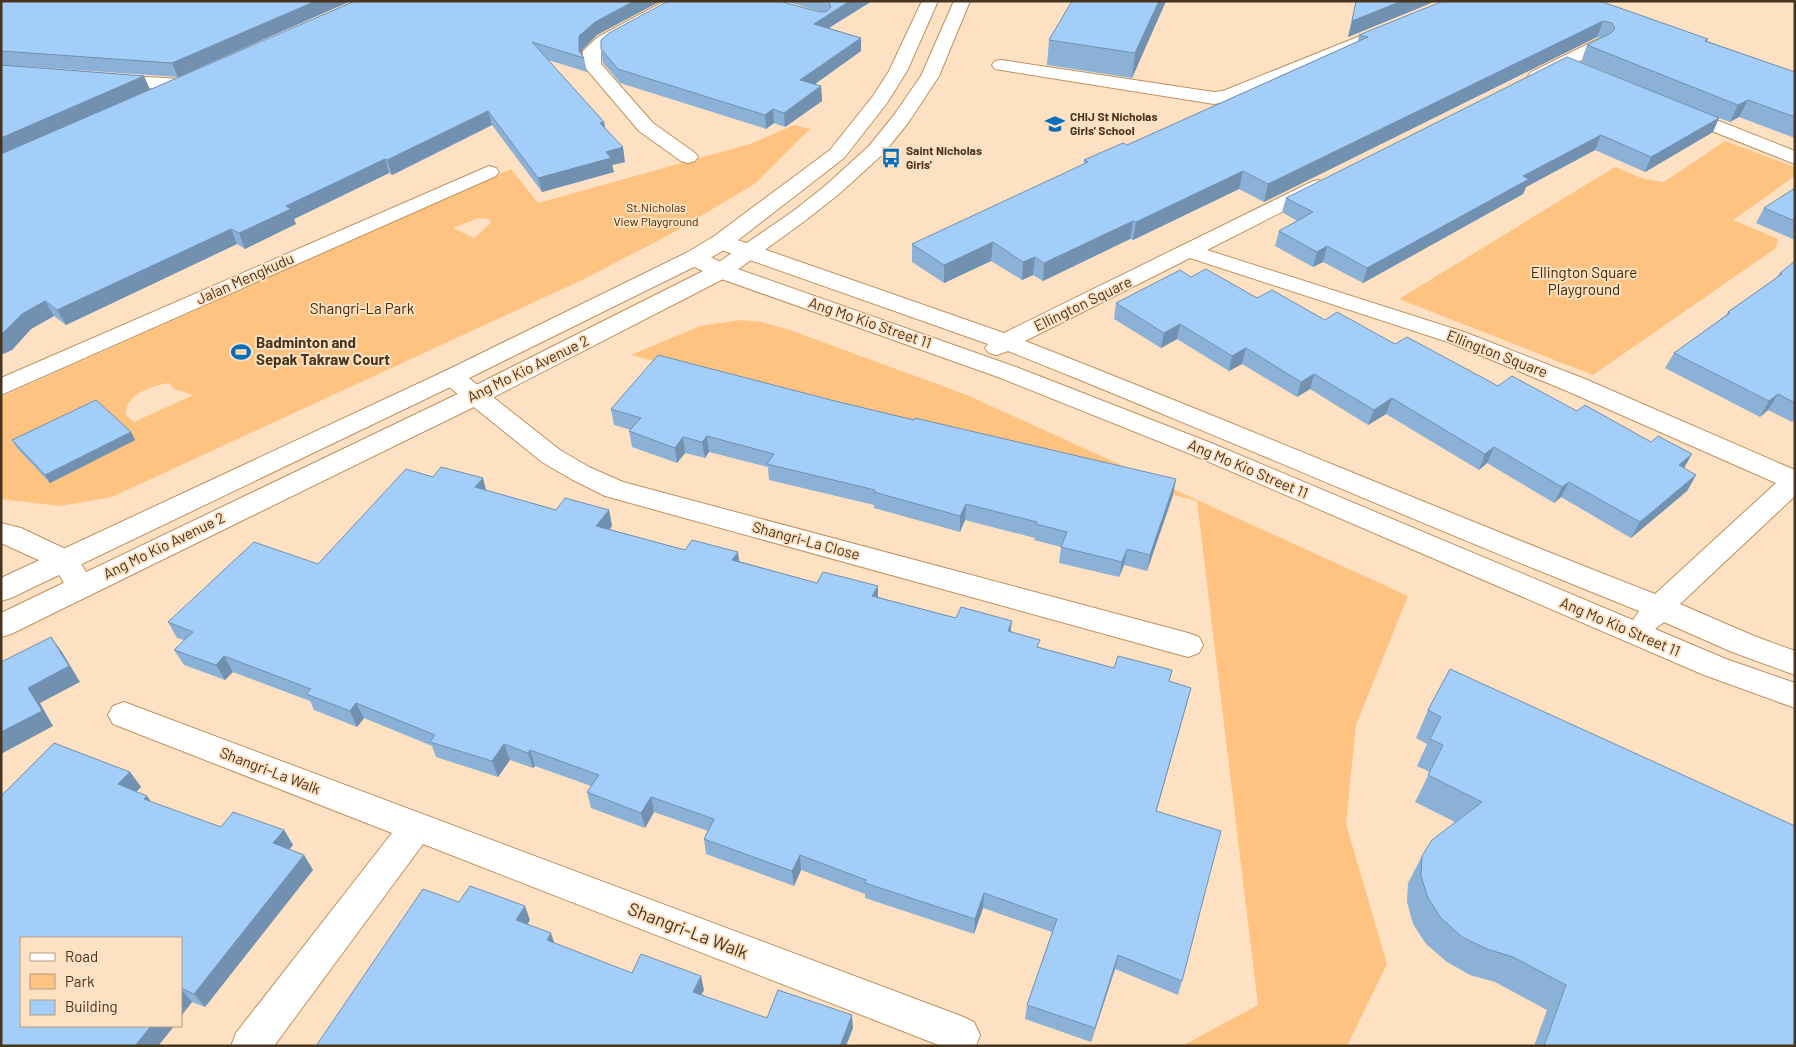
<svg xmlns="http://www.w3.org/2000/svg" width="1796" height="1047" viewBox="0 0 1796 1047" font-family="Barlow,sans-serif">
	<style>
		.green { fill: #fec381; fill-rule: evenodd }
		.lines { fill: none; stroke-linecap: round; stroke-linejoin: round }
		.minor-casing { stroke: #bf925f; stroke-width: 2 }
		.major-casing { stroke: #bf925f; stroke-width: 2 }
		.minor { fill: #fff; fill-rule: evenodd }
		.major { fill: #fff; fill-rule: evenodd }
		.wall { fill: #8cb1d7 }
		.shaded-wall { fill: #7290af }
		.building { fill: #a3cefa; stroke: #7290af }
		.labels { text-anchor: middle; stroke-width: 4; stroke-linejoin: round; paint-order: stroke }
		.far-poi-label { font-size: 12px; font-weight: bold; fill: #47341f; stroke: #fde1c2; text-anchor: start }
		.far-park-label { font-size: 12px; fill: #442904; stroke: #fde1c2 }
		.park-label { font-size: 15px; fill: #442904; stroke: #fde1c2 }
		.street-label { font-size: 15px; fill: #47341f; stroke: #fde1c2 }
		.poi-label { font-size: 15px; font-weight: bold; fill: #47341f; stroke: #fde1c2; text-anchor: start }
		.near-street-label { font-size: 18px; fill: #47341f; stroke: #fde1c2 }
	</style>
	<rect width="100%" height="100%" fill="#fde1c2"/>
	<!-- green -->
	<g class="green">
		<path d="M794,125L810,129L756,183L669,235L582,280L112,497L60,506L1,499V397L511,169L538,203L750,144ZM479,218L489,219L491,223L474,238L453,228ZM169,383L174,389L193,395L134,422L126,415C124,395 153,385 169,383Z"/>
		<path d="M1725,141L1795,167V176L1733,220L1778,239L1776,248L1593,375L1399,299L1615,167L1644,179L1664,182Z"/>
		<path d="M741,320L761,322L787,329L967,395L1408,596L1356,725L1346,824L1387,964L1347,1046H1182L1258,1005L1197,501L631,355L700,326Z"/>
	</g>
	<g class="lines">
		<defs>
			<g id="minor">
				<path d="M665,1H686L684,5L610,45L601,53V64L653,123L695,153L698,157L695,161L688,163L681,161L639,131L583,65V51L598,37Z"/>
				<path d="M1370,32L1376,33L1379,37L1376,41L1234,100L1214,104L1001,70L995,69L992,65L995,61L1001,60L1214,92L1223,91Z"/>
				<path d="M1598,39L1604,40L1607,44L1604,48L1543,80L1537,81L1531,80L1528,76L1531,72Z"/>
				<path d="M110,75L182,79L188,81L191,85L188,89L182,91L104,84L101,80L104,76Z"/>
				<path d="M1681,106L1795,151V164L1674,116L1672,112L1674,108Z"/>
				<path d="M489,166L496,168L499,172L496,176L1,395V378Z"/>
				<path d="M1318,180L1325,182L1328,186L1325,190L1207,250L1464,332L1585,379L1795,470V496L1680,604L1754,636L1795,651V675L1732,652L1664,622L1655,629L1726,659L1795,683V708L1704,675L1193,455L998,377L713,276L686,263L683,258L686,253C701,250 715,260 729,266L1016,367L1211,443L1633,620L1639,611C1427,527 1219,435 1008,351L997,355L989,353L985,348L988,344L713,247L710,242L713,237L721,236L729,237L1004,333L1311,182ZM1190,258L1448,342L1567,391L1776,483L1655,594C1444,512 1236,423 1025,341Z"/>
				<path d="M452,369L461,372L560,450L589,467L623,482L1188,633L1199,637L1203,645L1199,653L1188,657L605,496L571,479L542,462L443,382L440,377L443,372Z"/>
				<path d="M1,523L21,528L74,553L95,586L91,594L81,597L71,594L54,567L1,543Z"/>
				<path d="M124,702L961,1016L974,1022L980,1035L976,1046H941L423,844L274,1046H231L236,1033L392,833L113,724L108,715L113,706Z"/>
			</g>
			<g id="major">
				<path d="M922,1H938L907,71L887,103L844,158L729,247L702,263L461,382L11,598L1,601V578L443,372L686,253L713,237L830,150L873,96L889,71Z"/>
				<path d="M954,1H970L939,76L908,123L883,154L839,194L806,220L729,276L484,402L11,634L1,637V613L466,390L713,266L792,212L825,186L869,146L894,115L921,76Z"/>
			</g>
		</defs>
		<!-- minor casing -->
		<use href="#minor" class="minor-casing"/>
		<!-- major casing -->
		<use href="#major" class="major-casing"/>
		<!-- minor -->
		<use href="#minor" class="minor"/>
		<!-- major -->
		<use href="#major" class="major"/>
	</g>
	<!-- wall -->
	<g class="wall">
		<path d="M1,1H351L178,77L19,66L144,76L150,90L355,1L597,35L582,50V55L584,58L587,72L548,60L604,122L605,129L625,162L612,165L614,172L542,192L492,125L392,175L389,173L294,219L296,224L245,249L237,244L66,325L54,316L31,329L12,350L3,354H1Z"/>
		<path d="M785,1H872L829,28L861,38V51L815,84L821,86L822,101L785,127L774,123L766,129L620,83L603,63L601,49L822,12Z"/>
		<path d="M1166,1L1132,78L1047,65L1049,40Z"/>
		<path d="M1356,1H1436L1348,37Z"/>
		<path d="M1600,1L1708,39L1707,41L1795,72V138L1739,117L1730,122L1719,118L1713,132L1645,172L1595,150L1526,187L1523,194L1363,283L1323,262L1313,267L1275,246L1279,231L1297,221L1282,212L1286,198L1683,104L1581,62L1587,45L1601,38L1597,37L1264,202L1239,189L1133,240L1130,239L1043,281L1033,275L1022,280L991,261L944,283L912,262V244L1084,165V160L1127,145L1358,41L1359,35Z"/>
		<path d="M1795,188V240L1756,223L1764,208Z"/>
		<path d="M1795,261V420L1792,422L1768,410L1760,417L1665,368L1674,353L1726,315L1728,312L1777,277L1780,273Z"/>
		<path d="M1191,277L1325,320L1395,344L1498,386L1684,468L1696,475L1687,491L1631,538L1561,497L1554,503L1487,463L1479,470L1386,414L1368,425L1310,389L1297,397L1242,364L1229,371L1177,339L1161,348L1114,319L1116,303Z"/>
		<path d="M611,409L1173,495L1147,571L1124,565L1119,577L1059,563L1061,547L1034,540L1035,538L965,520L960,532L874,508V505L769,480L768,467L709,452L705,458L685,453L677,463L632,447L629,431L631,430L614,425Z"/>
		<path d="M131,432L135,440L50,483L17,448L12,440Z"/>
		<path d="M433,477L486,490L556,510H609L612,526L609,529L685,550L739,561L817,583L878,586V597L956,618L1011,631L1039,647L1114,668L1169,681L1187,703L1156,812L1182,981L1178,995L1115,969L1091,1042L1025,1019L1027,1005L1052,932L983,908L974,934L865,898V894L801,870L794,886L706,854L704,839L708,831L654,812L645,828L591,808L587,792L591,786L535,766L533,768L510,760L498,777L436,757L432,746L364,718L357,727L314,710L310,701L233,672L225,680L184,665L174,650L184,640L177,638L168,622L318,564Z"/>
		<path d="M1450,669L1795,1046H1534L1547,1010L1495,982L1470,975L1447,962L1426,944L1413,924L1407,902L1408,883L1422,856L1455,822L1415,802L1430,772L1417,766L1427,744L1416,738L1428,710Z"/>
		<path d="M130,772L141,787L136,792L151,802L221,827L284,830L293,845L289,849L304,855L313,870L205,1007L192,1002L181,1016V938L174,1026L158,1046H1Z"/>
	</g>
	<!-- shaded-wall -->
	<g class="shaded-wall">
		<path d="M316,1H351L178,77L172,63Z"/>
		<path d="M634,1H661L597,35L582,50L581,57L579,51V36L595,22Z"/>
		<path d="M850,1H872L814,37V24Z"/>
		<path d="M1159,1H1166L1132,78L1135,53Z"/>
		<path d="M1402,1H1436L1348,37L1352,21Z"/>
		<path d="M1603,21L1597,37L1264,202L1268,184Z"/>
		<path d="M861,38V51L801,94L800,80Z"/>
		<path d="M144,76L150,90L1,156V138Z"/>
		<path d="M821,86L822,101L785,127L784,113Z"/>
		<path d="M1748,100L1739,117L1730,122L1738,105Z"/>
		<path d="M773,109L774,123L766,129L765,115Z"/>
		<path d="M488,111L492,125L392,175L387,160Z"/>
		<path d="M1719,118L1713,132L1645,172L1651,157Z"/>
		<path d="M604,122L607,137L600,123Z"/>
		<path d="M1601,135L1595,150L1526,187L1523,194L1363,283L1367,268L1523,176Z"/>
		<path d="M623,147L625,162L612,165L614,172L542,192L538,178L606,152Z"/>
		<path d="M385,159L389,173L294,219L296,224L245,249L239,233L286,206Z"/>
		<path d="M1243,171L1239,189L1133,240L1136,222Z"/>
		<path d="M1133,221L1130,239L1043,281L1044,263Z"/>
		<path d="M231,229L237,244L66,325L57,310Z"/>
		<path d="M993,242L991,261L944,283V265Z"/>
		<path d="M1327,246L1323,262L1313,267L1317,252Z"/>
		<path d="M1035,257L1033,275L1022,280L1023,262Z"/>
		<path d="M45,301L54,316L31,329L12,350L3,354L1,351V335L22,314Z"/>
		<path d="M1180,324L1177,339L1161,348L1164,333Z"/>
		<path d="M1246,348L1242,364L1229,371L1232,356Z"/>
		<path d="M1314,374L1310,389L1297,397L1301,382Z"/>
		<path d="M1778,394L1768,410L1760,417L1769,401Z"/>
		<path d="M1392,398L1386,414L1368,425L1374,410Z"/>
		<path d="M131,432L135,440L50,483L45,475Z"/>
		<path d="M707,436L709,452L705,458L702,442Z"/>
		<path d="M683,437L685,453L677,463L675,448Z"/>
		<path d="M1494,447L1487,463L1479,470L1485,454Z"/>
		<path d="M1692,454L1683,470L1679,465Z"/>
		<path d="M1696,475L1687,491L1631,538L1640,522Z"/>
		<path d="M483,478L487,494L475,487Z"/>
		<path d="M1176,479L1173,495L1147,571L1150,555Z"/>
		<path d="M1569,482L1561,497L1554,503L1562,487Z"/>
		<path d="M966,504L965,520L960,532V516Z"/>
		<path d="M609,510L612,526L600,542L596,526Z"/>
		<path d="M1127,549L1124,565L1119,577L1122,562Z"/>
		<path d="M738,552L740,568L732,560Z"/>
		<path d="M878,586V602L872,596Z"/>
		<path d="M1012,621L1010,636L1008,631Z"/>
		<path d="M51,637L62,652L80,682L40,703L53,726L1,754V732L28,688Z"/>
		<path d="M224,656L233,672L225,680L216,665Z"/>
		<path d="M1191,688L1187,703L1152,826L1156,811Z"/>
		<path d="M356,703L364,718L357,727L350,711Z"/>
		<path d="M504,744L510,760L498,777L492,761Z"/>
		<path d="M530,750L535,766L533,768L528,753Z"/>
		<path d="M130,772L141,787L129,799L118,784Z"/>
		<path d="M147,796L158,811L144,799Z"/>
		<path d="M651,797L654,812L645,828L641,813Z"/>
		<path d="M284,830L293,845L282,858L273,843Z"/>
		<path d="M304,855L313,870L205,1007L194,994Z"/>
		<path d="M800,855L801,870L794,886L792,871Z"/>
		<path d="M984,893L983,908L974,934L975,919Z"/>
		<path d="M525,906L530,920L522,934L516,920Z"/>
		<path d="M551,933L556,948L547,940Z"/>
		<path d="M1118,955L1115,969L1091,1042L1095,1028Z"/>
		<path d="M701,976L704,990L696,1005L693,992Z"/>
		<path d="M181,989L192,1002L181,1016Z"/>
		<path d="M852,1015L853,1028L846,1046H840Z"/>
		<path d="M151,1026H174L158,1046H135Z"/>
	</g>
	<!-- building -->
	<g class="building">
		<path d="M1,1H316L172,63L1,51Z"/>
		<path d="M355,1H634L595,22L579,36V51L584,58L532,42L604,122L600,123L623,147L606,152L611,158L538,178L488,111L387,160L385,159L286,206L291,209L239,233L231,229L57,310L45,301L22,314L1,335V154Z"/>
		<path d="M668,1H779L820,12L827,11L831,7L828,1H850L814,24L861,38L800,80L821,86L784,113L773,109L765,115L618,69L601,49V40L609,33Z"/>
		<path d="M1072,1H1159L1135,53L1049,40Z"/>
		<path d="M1356,1H1402L1352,21Z"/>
		<path d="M1443,1H1600L1708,39L1705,41L1795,72V117L1748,100L1738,105L1587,45L1611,33L1615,29L1612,23L1603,21L1268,184L1243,171L1136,222L1133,221L1044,263L1035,257L1023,262L993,242L944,265L912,244L1088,162L1084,160L1123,143L1127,145L1368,37L1359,35Z"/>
		<path d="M1567,57L1719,118L1651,157L1601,135L1523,176L1529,179L1367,268L1327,246L1317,252L1279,231L1313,212L1286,198Z"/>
		<path d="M1,65L144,76L1,138Z"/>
		<path d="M1795,188V221L1764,208Z"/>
		<path d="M1795,261V403L1778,394L1769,401L1674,353L1730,313L1728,312L1782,274L1780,273Z"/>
		<path d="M1206,269L1257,298L1272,290L1325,320L1337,312L1395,344L1407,337L1498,386L1512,376L1577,411L1585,405L1651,442L1658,436L1692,454L1679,465L1696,475L1640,522L1569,482L1562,487L1494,447L1485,454L1392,398L1374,410L1314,374L1301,382L1246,348L1232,356L1180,324L1164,333L1116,303L1180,270L1191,277Z"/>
		<path d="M658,355L835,401L914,420L915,418L1176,479L1150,555L1127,549L1122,562L1061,547L1067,532L1036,524L1037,522L966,504L960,516L874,492L875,490L767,464L774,454L707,436L702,442L683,437L675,448L629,431L641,418L611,409Z"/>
		<path d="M96,400L131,432L45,475L12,440Z"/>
		<path d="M441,467L483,478L475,487L556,510L565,498L609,510L596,526L685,550L692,540L738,552L732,560L817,583L823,572L843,577L878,586L872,596L956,618L961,607L1012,621L1008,631L1040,640L1037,647L1114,668L1118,656L1172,670L1169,681L1191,688L1156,811L1221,831L1182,981L1118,955L1095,1028L1027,1005L1057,919L984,893L975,919L865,883L866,880L800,855L792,871L704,839L714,819L651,797L641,813L587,792L599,775L530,750L528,753L504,744L492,761L430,742L435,735L356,703L350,711L306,694L311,689L224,656L216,665L174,650L193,632L168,622L254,542L318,564L406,469L433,477Z"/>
		<path d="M51,637L69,666L28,688L42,711L1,732V662Z"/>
		<path d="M1450,669L1795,826V1046H1544L1566,985L1513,957L1487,949L1462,937L1441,918L1428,898L1421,876L1422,856L1432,840L1482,802L1428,775L1443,745L1430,739L1441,717L1428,710Z"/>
		<path d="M54,743L130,772L118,784L147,796L144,799L221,827L233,812L284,830L273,843L304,855L194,994L181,988V938H21V1026H151L135,1046H1V796Z"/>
		<path d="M470,886L525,906L516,920L551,933L547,940L632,973L641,954L701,976L693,992L767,1018L778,990L852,1015L840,1046H316L423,889L459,902Z"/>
	</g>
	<!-- icons -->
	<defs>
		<symbol id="school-bare" viewBox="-9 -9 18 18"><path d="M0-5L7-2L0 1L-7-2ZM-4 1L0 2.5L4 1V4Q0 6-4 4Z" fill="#076eba" stroke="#fde1c2" stroke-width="2.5" paint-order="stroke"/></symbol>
		<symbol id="bus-bare" viewBox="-9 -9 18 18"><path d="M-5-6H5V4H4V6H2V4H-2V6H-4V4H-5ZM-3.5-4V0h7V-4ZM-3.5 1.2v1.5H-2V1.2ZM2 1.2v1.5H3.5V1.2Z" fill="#076eba" stroke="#fde1c2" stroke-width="2.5" paint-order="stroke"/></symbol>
		<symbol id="stadium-bare" viewBox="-9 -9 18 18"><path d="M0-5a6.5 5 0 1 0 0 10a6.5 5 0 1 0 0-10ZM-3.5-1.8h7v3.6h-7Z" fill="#076eba" stroke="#fde1c2" stroke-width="2.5" paint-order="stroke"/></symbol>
	</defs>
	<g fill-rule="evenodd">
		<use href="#school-bare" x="1041" y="110" width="28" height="28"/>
		<use href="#bus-bare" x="877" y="144" width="28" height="28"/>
		<use href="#stadium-bare" x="227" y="338" width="28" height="28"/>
	</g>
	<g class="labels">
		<!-- far-poi labels -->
		<g class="far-poi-label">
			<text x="1070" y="121">CHIJ St Nicholas<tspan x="1070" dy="14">Girls' School</tspan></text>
			<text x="906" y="155">Saint Nicholas<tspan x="906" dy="14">Girls'</tspan></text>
		</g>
		<!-- far-park labels -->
		<g class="far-park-label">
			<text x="656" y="212">St.Nicholas<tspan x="656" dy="14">View Playground</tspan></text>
		</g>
		<!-- park labels -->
		<g class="park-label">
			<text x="1584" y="278">Ellington Square<tspan x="1584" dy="17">Playground</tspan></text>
			<text x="362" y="314">Shangri-La Park</text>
		</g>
		<!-- street labels -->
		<g class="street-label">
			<text transform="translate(245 279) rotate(-24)" y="5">Jalan Mengkudu</text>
			<text transform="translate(1083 304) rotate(-26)" y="5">Ellington Square</text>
			<text transform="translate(870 323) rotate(19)" y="5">Ang Mo Kio Street 11</text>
			<text transform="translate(1497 354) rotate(21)" y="5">Ellington Square</text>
			<text transform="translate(528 369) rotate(-26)" y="5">Ang Mo Kio Avenue 2</text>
			<text transform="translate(1248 469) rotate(23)" y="5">Ang Mo Kio Street 11</text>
			<text transform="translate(806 541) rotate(15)" y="5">Shangri-La Close</text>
			<text transform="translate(164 546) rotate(-26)" y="5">Ang Mo Kio Avenue 2</text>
			<text transform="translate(1620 627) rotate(23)" y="5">Ang Mo Kio Street 11</text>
			<text transform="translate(270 771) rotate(21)" y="5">Shangri-La Walk</text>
		</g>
		<!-- poi labels -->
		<g class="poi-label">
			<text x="256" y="348">Badminton and<tspan x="256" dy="17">Sepak Takraw Court</tspan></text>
		</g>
		<!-- near-street labels -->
		<g class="near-street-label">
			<text transform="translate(688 931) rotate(21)" y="6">Shangri-La Walk</text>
		</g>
	</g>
	<!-- border -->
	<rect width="1796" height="1047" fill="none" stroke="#47341f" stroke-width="5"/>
	<!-- legend -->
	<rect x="20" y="937" width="162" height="90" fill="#fde1c2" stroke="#b49c81"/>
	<rect x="30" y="953" width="25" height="8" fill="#ffffff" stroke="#b49c81"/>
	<text x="65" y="962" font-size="15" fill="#47341f">Road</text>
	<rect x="30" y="974" width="25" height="15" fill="#fec381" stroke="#b49c81"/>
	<text x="65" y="987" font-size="15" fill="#47341f">Park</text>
	<rect x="30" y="1000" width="25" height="15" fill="#a3cefa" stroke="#b49c81"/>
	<text x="65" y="1012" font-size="15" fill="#47341f">Building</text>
</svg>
